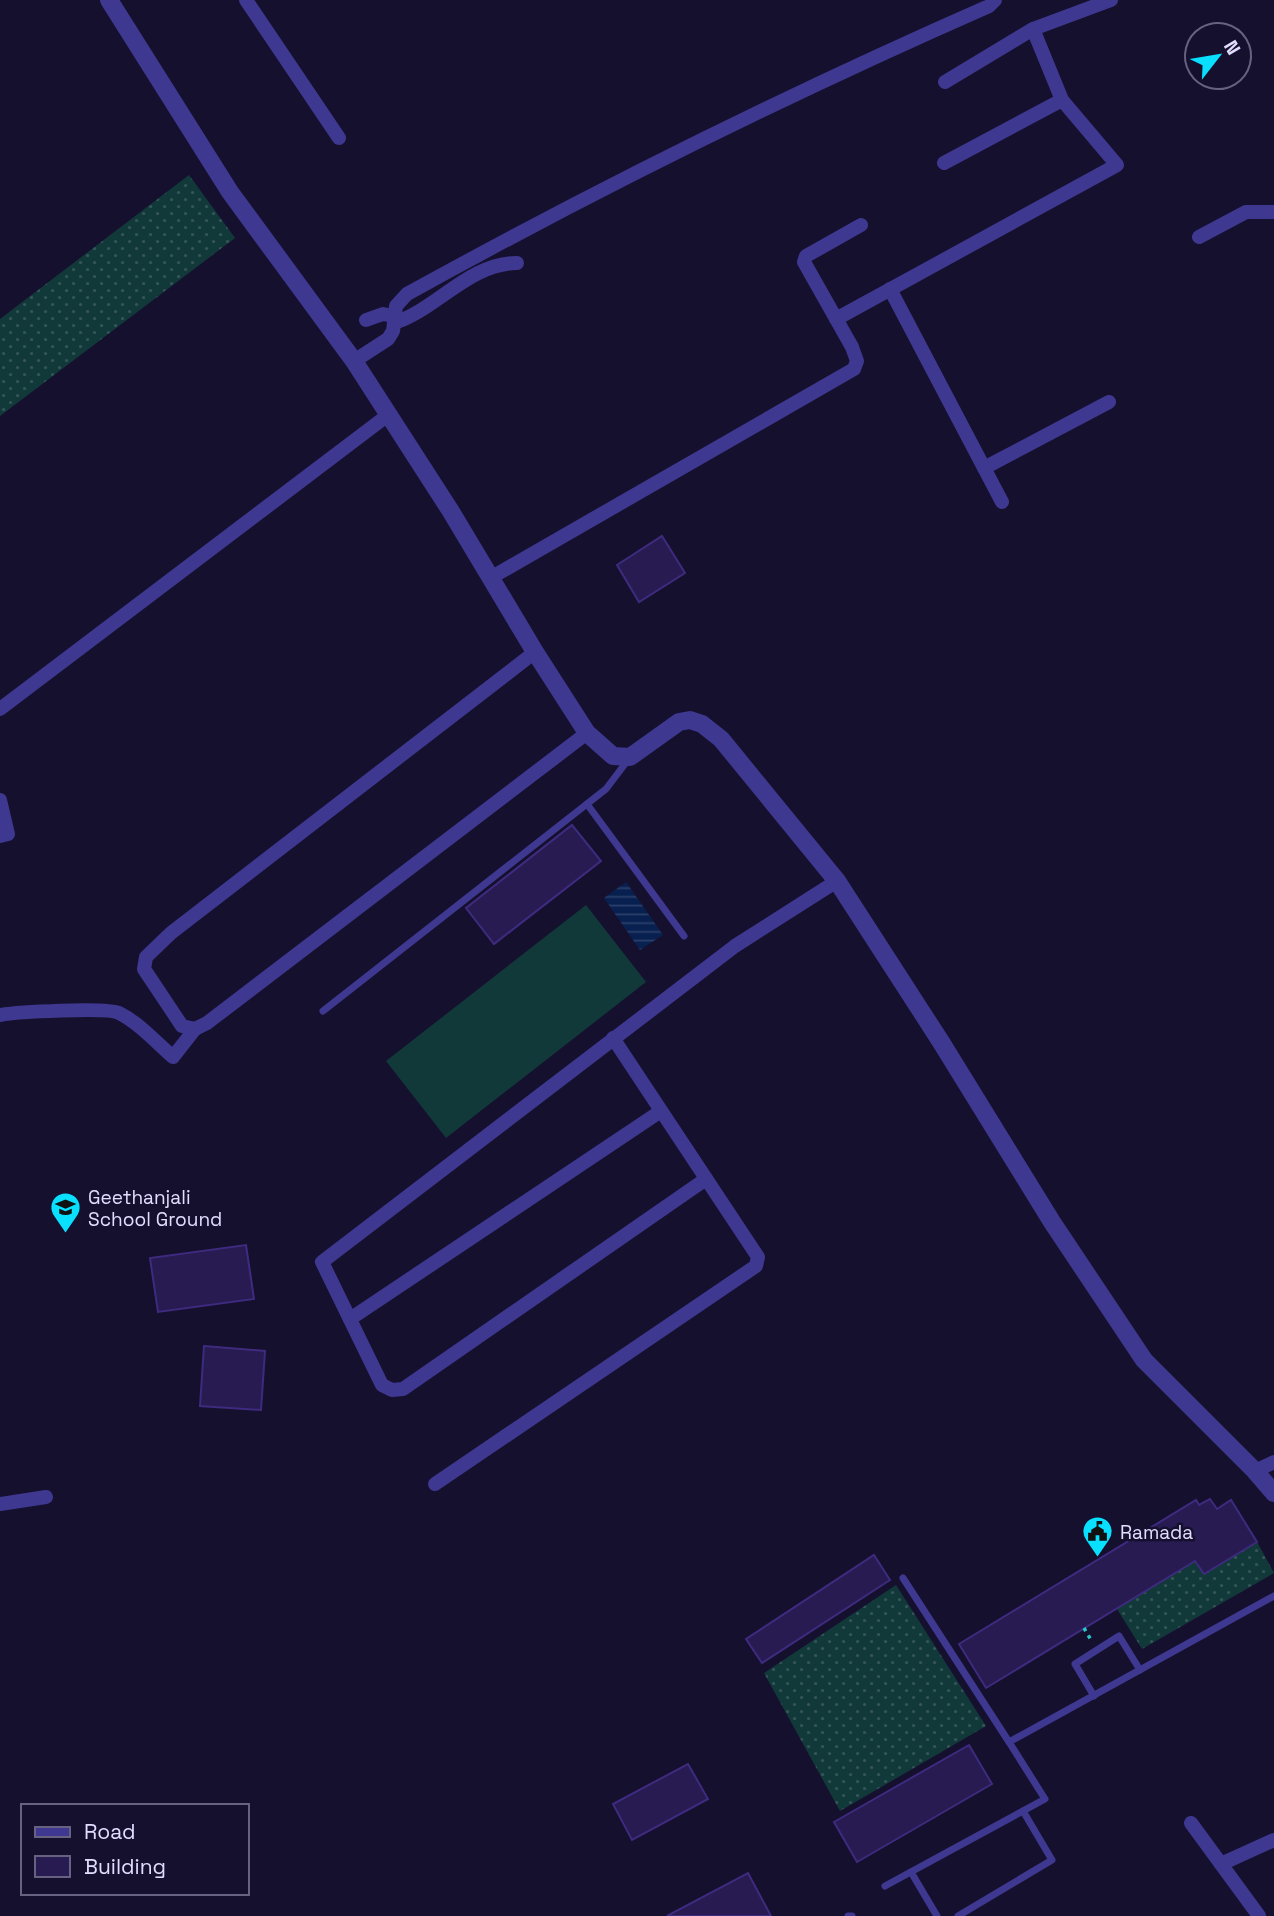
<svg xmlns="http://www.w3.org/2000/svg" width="1274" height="1916" viewBox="0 0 1274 1916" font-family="'Space Grotesk',sans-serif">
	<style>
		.grass { fill: url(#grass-dots) }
		.garden { fill: #123939 }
		.water { fill: url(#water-rules) }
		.building { fill: #271b51; stroke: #3e2b7f; stroke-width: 2 }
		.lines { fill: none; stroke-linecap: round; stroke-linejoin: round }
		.path { stroke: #28c9c4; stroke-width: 3.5; stroke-dasharray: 3.5 5; stroke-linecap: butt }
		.service { stroke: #3e3891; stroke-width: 7 }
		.minor { stroke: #3e3891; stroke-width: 14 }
		.tertiary { stroke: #3e3891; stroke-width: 18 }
		.labels { text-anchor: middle; stroke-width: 5; stroke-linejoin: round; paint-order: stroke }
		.poi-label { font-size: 19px; fill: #e2ddff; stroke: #16102f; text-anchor: start }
	</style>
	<defs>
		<pattern id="grass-dots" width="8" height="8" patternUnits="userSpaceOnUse" patternTransform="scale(1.75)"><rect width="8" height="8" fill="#123939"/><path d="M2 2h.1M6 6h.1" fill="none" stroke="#345557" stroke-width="1.8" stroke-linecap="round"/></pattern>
		<pattern id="water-rules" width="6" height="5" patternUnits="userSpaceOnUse" patternTransform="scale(1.75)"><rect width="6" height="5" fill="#072050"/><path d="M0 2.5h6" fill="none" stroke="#2b406a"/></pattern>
	</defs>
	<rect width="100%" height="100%" fill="#16102f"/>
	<!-- grass -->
	<g class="grass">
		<path d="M189,175L235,238L0,416V319Z"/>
		<path d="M1257,1542L1274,1573L1142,1649L1117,1609L1195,1561L1204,1574Z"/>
		<path d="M896,1585L986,1726L840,1811L764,1673Z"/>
	</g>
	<!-- garden -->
	<path class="garden" d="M586,905L646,982L446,1138L386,1061Z"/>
	<!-- water -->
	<path class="water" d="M626,882L663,935L640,950L604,898Z"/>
	<!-- building -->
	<g class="building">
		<path d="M662,536L685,573L639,602L617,565Z"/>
		<path d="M572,825L601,861L494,944L466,908Z"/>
		<path d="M246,1245L254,1299L158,1312L150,1258Z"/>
		<path d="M204,1346L265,1351L261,1410L200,1406Z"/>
		<path d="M1210,1499L1217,1509L1231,1500L1257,1542L1204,1574L1195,1561L986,1688L959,1644L1196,1500L1199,1505Z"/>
		<path d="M874,1555L890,1580L762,1663L746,1639Z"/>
		<path d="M969,1745L992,1784L857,1862L834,1822Z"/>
		<path d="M688,1764L708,1799L632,1840L613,1804Z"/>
		<path d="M748,1873L771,1916H667Z"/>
	</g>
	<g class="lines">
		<!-- path -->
		<path class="path" d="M1084,1628L1091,1640"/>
		<!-- service -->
		<g class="service">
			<path d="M587,804L684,936"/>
			<path d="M323,1011L606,789L628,760"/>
			<path d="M903,1578L1009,1742L1274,1596"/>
			<path d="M1094,1696L1075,1664L1119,1636L1140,1670"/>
			<path d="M911,1872L937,1916"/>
			<path d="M885,1886L1045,1799L1009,1742"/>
			<path d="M848,1916H852"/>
			<path d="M958,1916L1052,1860L1023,1811"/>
		</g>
		<!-- minor -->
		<g class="minor">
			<path d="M246,0L339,138"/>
			<path d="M945,82L1033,29L1111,0"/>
			<path d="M944,163L1062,100"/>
			<path d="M1199,237L1246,212H1274"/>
			<path d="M890,289L1002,502"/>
			<path d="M836,319L1117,165L1062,100L1033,29"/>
			<path d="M366,320L383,314L393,316"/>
			<path d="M394,323C436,310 469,263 517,263"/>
			<path d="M354,361L388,339L393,331L396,306L407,294C597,189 791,93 989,6L995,0"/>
			<path d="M984,468L1109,402"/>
			<path d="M492,577L854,369L857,361L852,347L804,262L806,256L861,225"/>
			<path d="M535,652L171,933L146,957L144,969L182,1026L195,1029L207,1023L587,733"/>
			<path d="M0,709L388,415"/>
			<path d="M0,800L8,834L0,836"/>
			<path d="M0,1015C16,1012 107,1007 119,1013C139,1023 156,1042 173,1057L195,1029"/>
			<path d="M706,1179L403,1389L392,1390L382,1385L322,1262L735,946L837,881"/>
			<path d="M350,1319L661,1111"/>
			<path d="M1255,1471L1274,1462"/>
			<path d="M435,1484L756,1266L758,1257L613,1038"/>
			<path d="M0,1504L46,1497"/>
			<path d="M1191,1823L1259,1916"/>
			<path d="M1221,1864L1274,1840"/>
		</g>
		<!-- tertiary -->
		<path class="tertiary" d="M109,0L230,192L354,361L450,510L535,652L587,733L613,756L630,757L679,722L690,720L702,724L721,739L837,881L941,1042L1052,1222L1144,1360L1255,1471L1274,1493"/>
	</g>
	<!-- icons -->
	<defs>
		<symbol id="school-pin" viewBox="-11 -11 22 30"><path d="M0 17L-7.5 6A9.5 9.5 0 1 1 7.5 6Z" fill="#09dfff" stroke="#16102f"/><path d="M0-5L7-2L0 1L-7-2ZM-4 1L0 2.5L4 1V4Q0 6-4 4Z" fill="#111"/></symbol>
		<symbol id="civic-pin" viewBox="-11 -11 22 30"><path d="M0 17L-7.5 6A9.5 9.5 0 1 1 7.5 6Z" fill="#09dfff" stroke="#16102f"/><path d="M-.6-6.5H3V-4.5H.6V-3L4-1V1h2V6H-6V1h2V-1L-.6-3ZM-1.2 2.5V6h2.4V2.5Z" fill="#111"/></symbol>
	</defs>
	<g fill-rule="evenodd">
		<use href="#school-pin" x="48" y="1190" width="35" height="47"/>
		<use href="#civic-pin" x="1080" y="1514" width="35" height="47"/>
	</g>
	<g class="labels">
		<!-- poi labels -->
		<g class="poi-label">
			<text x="88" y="1204">Geethanjali<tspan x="88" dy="22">School Ground</tspan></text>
			<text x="1120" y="1539">Ramada</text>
		</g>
	</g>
	<!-- legend -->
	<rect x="21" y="1804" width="228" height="91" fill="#16102f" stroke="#686282" stroke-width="2"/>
	<rect x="35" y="1827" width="35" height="10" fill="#3e3891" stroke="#686282" stroke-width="2"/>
	<text x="84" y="1839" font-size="21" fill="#e2ddff">Road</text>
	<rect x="35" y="1856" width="35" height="21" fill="#271b51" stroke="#686282" stroke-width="2"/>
	<text x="84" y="1874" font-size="21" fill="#e2ddff">Building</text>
	<!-- north arrow -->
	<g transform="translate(1218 56) rotate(59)"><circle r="33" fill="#16102f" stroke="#686282" stroke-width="2"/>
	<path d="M0-5L12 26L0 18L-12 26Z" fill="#09dfff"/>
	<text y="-10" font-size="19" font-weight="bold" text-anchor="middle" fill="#e2ddff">N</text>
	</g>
</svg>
